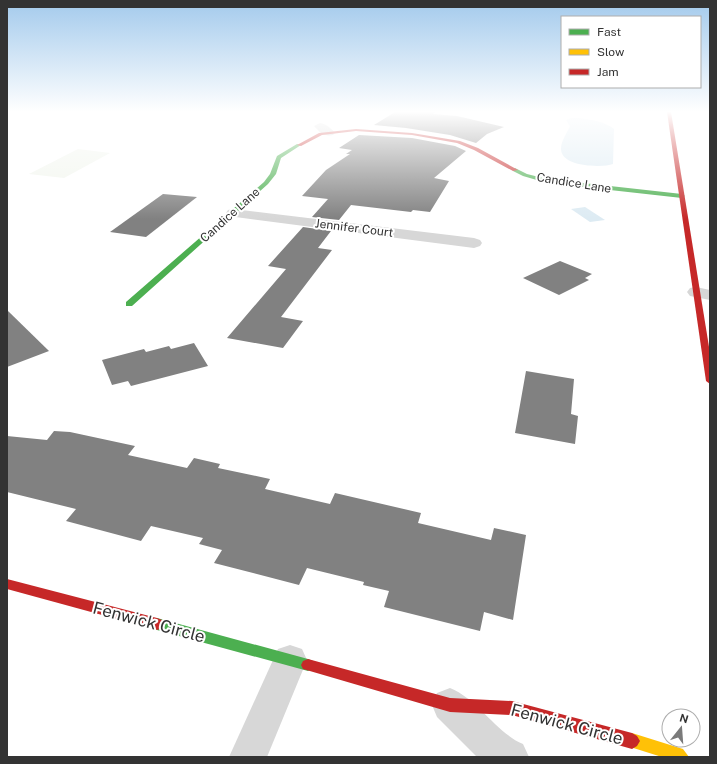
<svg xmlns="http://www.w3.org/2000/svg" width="717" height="764" viewBox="0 0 717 764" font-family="'Public Sans',sans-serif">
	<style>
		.green { fill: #f1f5ed }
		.water { fill: #ddebf3 }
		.building { fill: #818181 }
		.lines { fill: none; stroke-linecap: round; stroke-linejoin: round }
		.street { fill: #d7d7d7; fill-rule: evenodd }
		.fast { fill: #4caf50; fill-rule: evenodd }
		.slow { fill: #ffc107; fill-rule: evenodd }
		.jam { fill: #c62828; fill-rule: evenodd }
		.labels { text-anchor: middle; stroke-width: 4; stroke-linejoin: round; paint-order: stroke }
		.far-street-label { font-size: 12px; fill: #333; stroke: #fff }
		.near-street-label { font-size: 17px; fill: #333; stroke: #fff }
	</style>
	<rect width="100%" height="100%" fill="#fff"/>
	<!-- green -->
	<path class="green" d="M78,149L110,153L64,178L29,174Z"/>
	<!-- water -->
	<g class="water">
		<path d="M579,118C591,120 604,121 614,129L613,164C602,168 561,167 561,149C561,141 567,133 570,126L566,120L571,118Z"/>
		<path d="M585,207L605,220L590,222L571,209Z"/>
	</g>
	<!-- building -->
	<g class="building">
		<path d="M395,112H435L433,114L457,116L504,127L487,134L476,143L450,135L406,128L374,125Z"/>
		<path d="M359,135L412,138L455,146L466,151L434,178L449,181L430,212L413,210L411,212L351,205L339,220L312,217L328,199L302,196L326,170L350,154H346L352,150L339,148Z"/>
		<path d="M163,194L197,197L146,237L110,232Z"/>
		<path d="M303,227L331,231L318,248L332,250L281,317L303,321L283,348L227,338L286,269L268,266Z"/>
		<path d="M560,261L592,274L585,278L589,280L559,295L523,278Z"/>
		<path d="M7,310L49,351L7,367Z"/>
		<path d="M194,343L208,366L131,386L128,381L112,385L102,360L144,349L146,352L169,346L171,349Z"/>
		<path d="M526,371L574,379L571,414L578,416L575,444L515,433Z"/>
		<path d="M54,431L70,432L135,446L128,455L187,468L194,458L220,464L218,468L270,479L265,489L330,504L335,493L421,513L418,523L491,540L494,528L526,535L513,620L484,612L480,631L384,607L389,591L363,585L364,582L307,568L299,585L214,563L222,550L199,544L203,538L151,526L141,541L66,521L76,509L7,492V436L47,440Z"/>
	</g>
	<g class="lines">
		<!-- street -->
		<g class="street">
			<path d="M320,123C326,124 331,128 335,133L333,135C325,137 319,132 314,126Z"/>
			<path d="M233,209L474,238L480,240L482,243L480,246L474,248L228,216L226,213L228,210Z"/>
			<path d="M696,287L710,290V300L690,296L687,292L690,288Z"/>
			<path d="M290,645L302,649L307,660L267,757H229L278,649Z"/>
			<path d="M450,688C479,700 495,732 523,744L529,757H477L437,717L432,705L437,693Z"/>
		</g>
		<!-- fast -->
		<g class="fast">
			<path d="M297,144L301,145L281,158L276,174L268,184L132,306H126V302L264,182L270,174L277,156Z"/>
			<path d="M515,168L527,174L547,179L682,194L685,196L682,198L547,183L523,176L513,171V169Z"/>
			<path d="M157,618L308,659L313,661L315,665L313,669L308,671L157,630L152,628L150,624L152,620Z"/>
		</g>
		<!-- slow -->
		<path class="slow" d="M632,733L683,749L689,757H662L627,746L624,741L627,736Z"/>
		<!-- jam -->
		<g class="jam">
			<path d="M667,112H671L710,353V384L706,381Z"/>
			<path d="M356,129L412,133L460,141L478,148L518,170L513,171L474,150L457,143L412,135L356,131L322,135L301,146L297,145L319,133Z"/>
			<path d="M7,579L157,618L162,620L164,624L162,628L157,630L7,589Z"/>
			<path d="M308,659L450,698L512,701L632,733L637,736L640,741L637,746L632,749L512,715L450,712L303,669L301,665L303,661Z"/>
		</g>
	</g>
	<!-- sky -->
	<linearGradient id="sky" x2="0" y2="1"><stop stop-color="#a3caec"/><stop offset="0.51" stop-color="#fff"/><stop offset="1" stop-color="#fff" stop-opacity="0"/></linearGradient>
	<rect width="717" height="219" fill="url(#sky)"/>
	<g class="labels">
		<!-- far-street labels -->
		<g class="far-street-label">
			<text transform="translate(574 183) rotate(9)" y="4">Candice Lane</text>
			<text transform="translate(230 215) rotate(-42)" y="4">Candice Lane</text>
			<text transform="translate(354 228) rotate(7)" y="4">Jennifer Court</text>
		</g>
		<!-- near-street labels -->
		<g class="near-street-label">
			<text transform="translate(149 622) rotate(15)" y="6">Fenwick Circle</text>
			<text transform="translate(567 724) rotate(15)" y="6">Fenwick Circle</text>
		</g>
	</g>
	<!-- border -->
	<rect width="717" height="764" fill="none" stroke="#333333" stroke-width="16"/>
	<!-- legend -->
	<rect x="561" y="16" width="140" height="72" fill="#ffffff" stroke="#adadad"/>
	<rect x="569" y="29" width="20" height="6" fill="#4caf50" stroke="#adadad"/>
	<text x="597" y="36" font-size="12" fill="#333333">Fast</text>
	<rect x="569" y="49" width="20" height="6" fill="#ffc107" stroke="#adadad"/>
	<text x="597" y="56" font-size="12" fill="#333333">Slow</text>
	<rect x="569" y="69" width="20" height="6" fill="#c62828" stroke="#adadad"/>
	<text x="597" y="76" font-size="12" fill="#333333">Jam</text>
	<!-- north arrow -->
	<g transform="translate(681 728) rotate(17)"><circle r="19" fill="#ffffff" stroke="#adadad"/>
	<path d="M0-3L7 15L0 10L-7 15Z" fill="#7a7a7a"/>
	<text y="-6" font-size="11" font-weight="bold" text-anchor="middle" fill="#333333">N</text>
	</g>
</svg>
